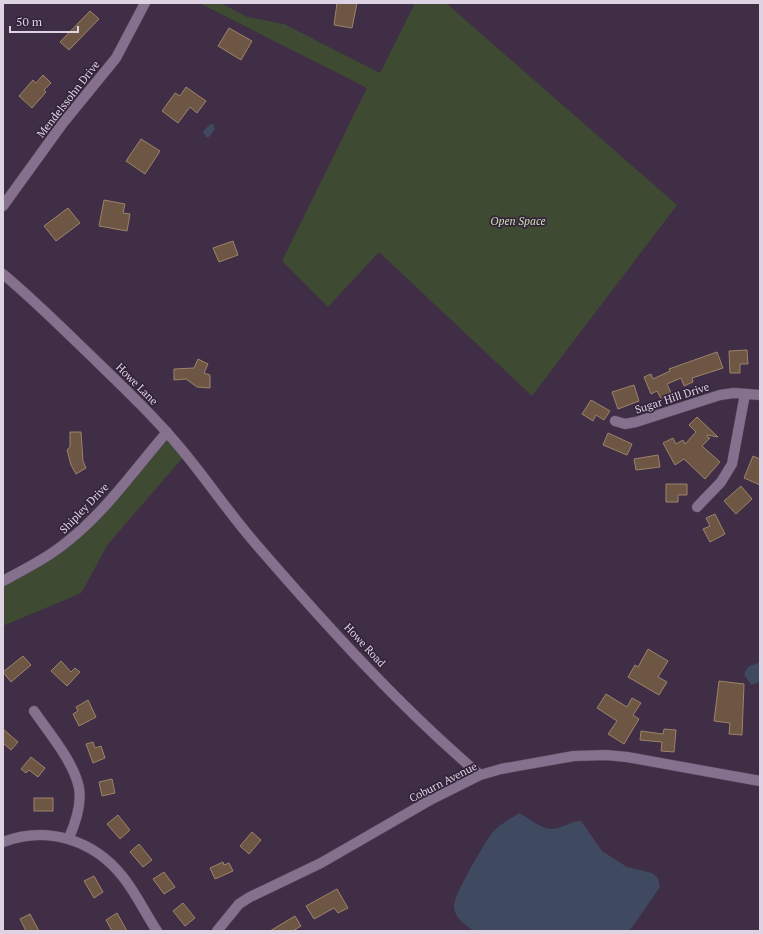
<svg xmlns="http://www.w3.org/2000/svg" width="763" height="934" viewBox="0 0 763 934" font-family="'PT Serif',serif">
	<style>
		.green { fill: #3f4a33 }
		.water { fill: #3f4a61 }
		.building { fill: #6d5744; stroke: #9d836a }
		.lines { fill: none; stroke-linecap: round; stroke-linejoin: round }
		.street-casing { stroke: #594a5f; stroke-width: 11 }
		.street { stroke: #85718d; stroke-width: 10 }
		.labels { text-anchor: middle; stroke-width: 3.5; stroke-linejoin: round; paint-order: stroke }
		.street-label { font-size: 11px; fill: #ded3e3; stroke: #34243b }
		.park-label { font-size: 11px; font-style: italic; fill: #c8e0ae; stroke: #34243b }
	</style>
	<rect width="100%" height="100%" fill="#3f2e46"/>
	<!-- green -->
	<g class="green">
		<path d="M199,3H221L247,17L284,24L380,73L415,3H446L677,205L532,396L379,252L328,307L282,261L367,88Z"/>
		<path d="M167,432L186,454L108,544L81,593L3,626V581L61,547Z"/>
	</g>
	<!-- water -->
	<g class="water">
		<path d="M213,124L215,129L209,137H206L203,132L209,125Z"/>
		<path d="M760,662V682L751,685L744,674L748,667Z"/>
		<path d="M519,813C529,818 542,830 553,829C563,828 570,821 581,821L602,851L627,867L652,873L658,878L660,887L633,926L628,931H474C466,925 454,918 454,906C454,894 484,844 492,833C498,825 511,819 519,813Z"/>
	</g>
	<!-- building -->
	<g class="building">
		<path d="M337,3H357L352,28L334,25Z"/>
		<path d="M90,11L99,19L69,50L60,42Z"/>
		<path d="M229,28L252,41L241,60L218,46Z"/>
		<path d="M43,75L51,83L44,90L46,92L32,108L19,96L33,80L36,83Z"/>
		<path d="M186,87L206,101L197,113L190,107L178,123L162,111L175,93L180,96Z"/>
		<path d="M141,139L160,151L145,174L126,161Z"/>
		<path d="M104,200L125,204L123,213L130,214L127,231L99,226Z"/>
		<path d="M68,208L80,223L56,241L44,226Z"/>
		<path d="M233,241L238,255L219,262L213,248Z"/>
		<path d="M747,350L748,364H740V373H730L729,351Z"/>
		<path d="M717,352L723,368L692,378L693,382L684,386L681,378L667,384L672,395L661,399L657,391L651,394L644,377L651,374L653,379L670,371L669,369Z"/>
		<path d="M198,359L208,364L204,373L210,375V388L197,387L186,379L174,380V369L194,368Z"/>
		<path d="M634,385L639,401L618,409L612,392Z"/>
		<path d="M591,400L610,411L604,420L596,415L593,421L582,414Z"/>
		<path d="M697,417L718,437L707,435V437L710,438L702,446L720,462L705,479L684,459L675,465L663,443L673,438L676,444L683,440L685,444L696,432L689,425Z"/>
		<path d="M70,432H81L83,461L86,468L76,474L71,465L67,450L70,447Z"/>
		<path d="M608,433L632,444L627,455L603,445Z"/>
		<path d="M658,455L660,467L636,470L634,459Z"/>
		<path d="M753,456L760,459V485L744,478Z"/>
		<path d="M666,484H687V495H678V502H666Z"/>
		<path d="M741,486L752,499L736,514L724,501Z"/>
		<path d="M715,514L725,534L710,542L703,529L710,526L706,518Z"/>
		<path d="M648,649L668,661L658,677L667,682L659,695L628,677L635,665L638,667Z"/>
		<path d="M23,656L31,665L11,682L3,672Z"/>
		<path d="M61,661L71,672L75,668L80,672L67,686L51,671Z"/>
		<path d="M719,681L744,684L742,735L729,734L730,723L714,721Z"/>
		<path d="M606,694L627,707L632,698L641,703L633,715L639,719L624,744L608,734L617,721L597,708Z"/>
		<path d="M88,700L96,717L79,726L73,714L78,711L76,707Z"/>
		<path d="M3,729L18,742L11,750L3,743Z"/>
		<path d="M664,729L676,730L674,752L661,751L662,742L640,740L641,731L663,734Z"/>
		<path d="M93,742L95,748L101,746L105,758L93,763L86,744Z"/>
		<path d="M31,757L45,768L38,777L29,770L26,773L21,769Z"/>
		<path d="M112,779L115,793L102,796L99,782Z"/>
		<rect x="34" y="798" width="19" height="13"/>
		<path d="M118,815L130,830L120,839L107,824Z"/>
		<path d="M252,832L261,840L249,854L240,846Z"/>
		<path d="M139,844L152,860L143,867L130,852Z"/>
		<path d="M223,862L224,865L229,863L233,871L215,879L210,868Z"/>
		<path d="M164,872L175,887L164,894L153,879Z"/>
		<path d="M94,876L103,892L94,898L84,881Z"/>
		<path d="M337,889L348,908L338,913L334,908L314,919L306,906Z"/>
		<path d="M183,903L195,918L185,926L173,911Z"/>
		<path d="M117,913L127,931H112L106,920Z"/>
		<path d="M30,914L39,931H26L20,919Z"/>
		<path d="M295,916L301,926L293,931H270Z"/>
	</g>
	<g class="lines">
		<defs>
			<g id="street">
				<path d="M3,206L63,123L116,58L145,3"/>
				<path d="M3,274C33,299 60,326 87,352C120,384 153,415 182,450C207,480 229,513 255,543C325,624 399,706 480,775"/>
				<path d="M615,421L625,424L636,422L720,395L734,393L760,395"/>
				<path d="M697,507L721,482L732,464L745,394"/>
				<path d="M3,581C25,569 49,557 68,541C106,511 135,469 167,432"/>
				<path d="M34,711C49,733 74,762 79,788C82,804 75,824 69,838"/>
				<path d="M3,842C47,825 94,840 123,877C136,893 145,913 157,931"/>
				<path d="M217,931L239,904L250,897L321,863L432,799L480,775L501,769L574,756L606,755L627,757L760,781"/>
			</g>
		</defs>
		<!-- street casing -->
		<use href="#street" class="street-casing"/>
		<!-- street -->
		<use href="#street" class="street"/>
	</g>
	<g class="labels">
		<!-- street labels -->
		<g class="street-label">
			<text transform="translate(68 99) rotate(-52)" y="4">Mendelssohn Drive</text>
			<text transform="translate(137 384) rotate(45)" y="4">Howe Lane</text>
			<text transform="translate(672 398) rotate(-18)" y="4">Sugar Hill Drive</text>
			<text transform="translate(84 508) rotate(-46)" y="4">Shipley Drive</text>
			<text transform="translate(365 645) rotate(47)" y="4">Howe Road</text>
			<text transform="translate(443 782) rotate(-27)" y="4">Coburn Avenue</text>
		</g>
		<!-- park labels -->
		<g class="park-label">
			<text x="518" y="225">Open Space</text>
		</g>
	</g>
	<!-- border -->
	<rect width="763" height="934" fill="none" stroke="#ded3e3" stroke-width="8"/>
	<!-- scale -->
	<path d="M10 26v6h68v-6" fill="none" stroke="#ded3e3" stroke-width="2"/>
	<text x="16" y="26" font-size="12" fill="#ded3e3" stroke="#34243b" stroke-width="3" paint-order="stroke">50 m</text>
</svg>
